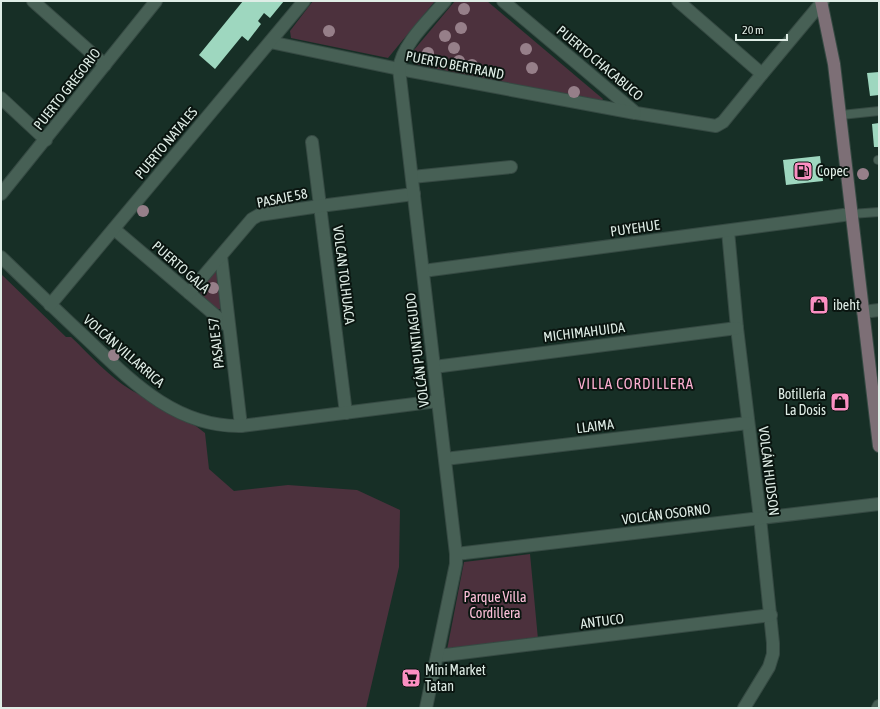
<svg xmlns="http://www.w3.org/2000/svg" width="880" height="709" viewBox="0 0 880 709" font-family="'Asap Condensed',sans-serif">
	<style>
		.green { fill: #4c313d }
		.building { fill: #9ed7bf }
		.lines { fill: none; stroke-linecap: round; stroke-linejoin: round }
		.lane-casing { stroke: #364a43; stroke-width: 10 }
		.street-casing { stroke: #364a43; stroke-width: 14 }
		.secondary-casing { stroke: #364a43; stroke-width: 14 }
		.lane { stroke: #476055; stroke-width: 8 }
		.street { stroke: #476055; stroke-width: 12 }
		.secondary { stroke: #7d6f76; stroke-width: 12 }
		.tree { fill: #967f89 }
		.labels { text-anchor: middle; stroke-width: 4; stroke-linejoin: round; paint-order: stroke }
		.street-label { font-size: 14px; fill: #dfede6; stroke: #0a1510 }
		.poi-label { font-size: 14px; fill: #dfede6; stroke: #0a1510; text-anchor: start }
		.park-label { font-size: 14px; fill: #fec0da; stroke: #0a1510 }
		.neighbourhood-label { font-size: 15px; letter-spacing: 1px; fill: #fcaed0; stroke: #0a1510 }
	</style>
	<rect width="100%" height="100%" fill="#172f26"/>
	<!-- green -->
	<g class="green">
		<path d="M313,1H435L388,58L291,38L290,31Z"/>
		<path d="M455,1H487L603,99L601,102L592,101L414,64C409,59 411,55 414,50Z"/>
		<path d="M214,272H217L218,275L221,305L220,309H217L201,295C198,286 209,278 214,272Z"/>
		<path d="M1,274L66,337H71C90,355 108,376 131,390C156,404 183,415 205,433L209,469L234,491L288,485L357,490L400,510L399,567L366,708H1Z"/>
		<path d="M530,554L538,639L447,650L464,562Z"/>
	</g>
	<!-- building -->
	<g class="building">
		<path d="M243,1H284L270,18L264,13L258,21L261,24L248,41L242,36L215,69L199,55Z"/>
		<path d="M879,72V95L870,96L867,73Z"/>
		<path d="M879,123V147H874L872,124Z"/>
		<path d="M820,156L823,181L786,185L783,160Z"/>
	</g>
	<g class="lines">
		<defs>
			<g id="lane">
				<path d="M841,115L879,111"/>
				<path d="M878,160H879"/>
				<path d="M851,214L879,212"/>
			</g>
			<g id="street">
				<path d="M33,1L105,65"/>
				<path d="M503,1L636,113L716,126L723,122L762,74L823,1"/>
				<path d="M678,1L762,74"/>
				<path d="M270,42L399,69L635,113"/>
				<path d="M1,98L46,140"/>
				<path d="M312,142L346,413"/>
				<path d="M412,177L511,167"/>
				<path d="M1,194L156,1"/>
				<path d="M114,229L229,327"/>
				<path d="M728,231L737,328L760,518L773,643V654L769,667L744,708"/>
				<path d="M221,256L241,426"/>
				<path d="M1,257C29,284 58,312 87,339C131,381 175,427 241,426L438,401"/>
				<path d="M423,271L851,214"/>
				<path d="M189,293L252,219L259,215L320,206L414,194"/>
				<path d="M50,305L304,1"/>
				<path d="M863,312L879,310"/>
				<path d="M434,367L737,328"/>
				<path d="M445,459L748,423"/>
				<path d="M456,554L879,504"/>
				<path d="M437,656L771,615"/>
				<path d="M426,708L456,564V554L399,69C402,44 429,20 445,1"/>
				<path d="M878,708L879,706"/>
			</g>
			<path id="secondary" d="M821,1L834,64L879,446"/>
		</defs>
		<!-- lane casing -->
		<use href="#lane" class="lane-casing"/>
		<!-- street casing -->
		<use href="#street" class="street-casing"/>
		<!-- secondary casing -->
		<use href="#secondary" class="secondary-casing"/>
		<!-- lane -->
		<use href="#lane" class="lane"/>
		<!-- street -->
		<use href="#street" class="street"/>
		<!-- secondary -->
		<use href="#secondary" class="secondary"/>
	</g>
	<!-- trees -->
	<g class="tree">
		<circle cx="464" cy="9" r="6"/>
		<circle cx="461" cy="28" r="6"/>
		<circle cx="329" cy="31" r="6"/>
		<circle cx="445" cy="36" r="6"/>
		<circle cx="454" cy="48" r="6"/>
		<circle cx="526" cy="49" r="6"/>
		<circle cx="428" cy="53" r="6"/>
		<circle cx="459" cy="61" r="6"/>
		<circle cx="472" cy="65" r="6"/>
		<circle cx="532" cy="68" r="6"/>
		<circle cx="574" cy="92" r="6"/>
		<circle cx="863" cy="174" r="6"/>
		<circle cx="143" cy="211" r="6"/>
		<circle cx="213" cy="288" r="6"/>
		<circle cx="114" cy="355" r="6"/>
	</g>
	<!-- icons -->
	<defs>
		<symbol id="fuel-square" viewBox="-11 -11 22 22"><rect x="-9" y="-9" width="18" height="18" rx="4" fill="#fc8fc2" stroke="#0a1510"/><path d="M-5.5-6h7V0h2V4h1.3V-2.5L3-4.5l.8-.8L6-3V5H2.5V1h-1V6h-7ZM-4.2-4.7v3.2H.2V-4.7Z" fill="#111"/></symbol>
		<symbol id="shop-square" viewBox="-11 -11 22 22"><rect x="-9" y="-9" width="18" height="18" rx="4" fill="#fc8fc2" stroke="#0a1510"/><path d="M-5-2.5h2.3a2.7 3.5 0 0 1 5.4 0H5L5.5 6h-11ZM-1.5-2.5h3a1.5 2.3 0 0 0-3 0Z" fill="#111"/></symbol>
		<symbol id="supermarket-square" viewBox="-11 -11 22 22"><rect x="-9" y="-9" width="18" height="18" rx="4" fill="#fc8fc2" stroke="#0a1510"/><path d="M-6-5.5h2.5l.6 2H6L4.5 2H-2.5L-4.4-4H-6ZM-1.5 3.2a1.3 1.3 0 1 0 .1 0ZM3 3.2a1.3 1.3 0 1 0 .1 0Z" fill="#111"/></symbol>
	</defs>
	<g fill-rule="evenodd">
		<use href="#fuel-square" x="792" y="160" width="22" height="22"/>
		<use href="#shop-square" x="808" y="294" width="22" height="22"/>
		<use href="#shop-square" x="829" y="391" width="22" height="22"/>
		<use href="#supermarket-square" x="400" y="667" width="22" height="22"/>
	</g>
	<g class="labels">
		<!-- street labels -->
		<g class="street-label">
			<text transform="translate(600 63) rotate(40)" y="5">PUERTO CHACABUCO</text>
			<text transform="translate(455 65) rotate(11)" y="5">PUERTO BERTRAND</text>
			<text transform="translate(67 89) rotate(-52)" y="5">PUERTO GREGORIO</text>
			<text transform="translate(166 143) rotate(-50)" y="5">PUERTO NATALES</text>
			<text transform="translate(282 198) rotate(-11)" y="5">PASAJE 58</text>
			<text transform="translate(635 228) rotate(-8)" y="5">PUYEHUE</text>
			<text transform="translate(181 267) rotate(41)" y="5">PUERTO GALA</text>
			<text transform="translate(344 275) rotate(83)" y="5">VOLCAN TOLHUACA</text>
			<text transform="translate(584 332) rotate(-7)" y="5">MICHIMAHUIDA</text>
			<text transform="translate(216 343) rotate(-97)" y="5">PASAJE 57</text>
			<text transform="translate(417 350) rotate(-97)" y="5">VOLCÁN PUNTIAGUDO</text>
			<text transform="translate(124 351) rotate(41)" y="5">VOLCÁN VILLARRICA</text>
			<text transform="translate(595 426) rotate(-7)" y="5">LLAIMA</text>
			<text transform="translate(769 471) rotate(83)" y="5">VOLCÁN HUDSON</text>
			<text transform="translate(666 514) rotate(-7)" y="5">VOLCÁN OSORNO</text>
			<text transform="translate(602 621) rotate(-7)" y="5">ANTUCO</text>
		</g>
		<!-- poi labels -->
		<g class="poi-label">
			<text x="817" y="176">Copec</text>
			<text x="833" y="310">ibeht</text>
			<text x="826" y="399" text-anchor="end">Botillería<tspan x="826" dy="16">La Dosis</tspan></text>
			<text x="425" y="675">Mini Market<tspan x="425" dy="16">Tatan</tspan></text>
		</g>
		<!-- park labels -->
		<g class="park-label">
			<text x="495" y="602">Parque Villa<tspan x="495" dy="16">Cordillera</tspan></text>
		</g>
		<!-- neighbourhood labels -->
		<g class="neighbourhood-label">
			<text x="636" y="389">VILLA CORDILLERA</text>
		</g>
	</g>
	<!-- border -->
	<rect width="880" height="709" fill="none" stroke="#dfede6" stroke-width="4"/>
	<!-- scale -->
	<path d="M736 34v6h51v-6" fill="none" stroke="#dfede6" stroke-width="2"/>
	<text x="742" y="34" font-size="12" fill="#dfede6" stroke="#0a1510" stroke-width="3" paint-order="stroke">20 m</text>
</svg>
